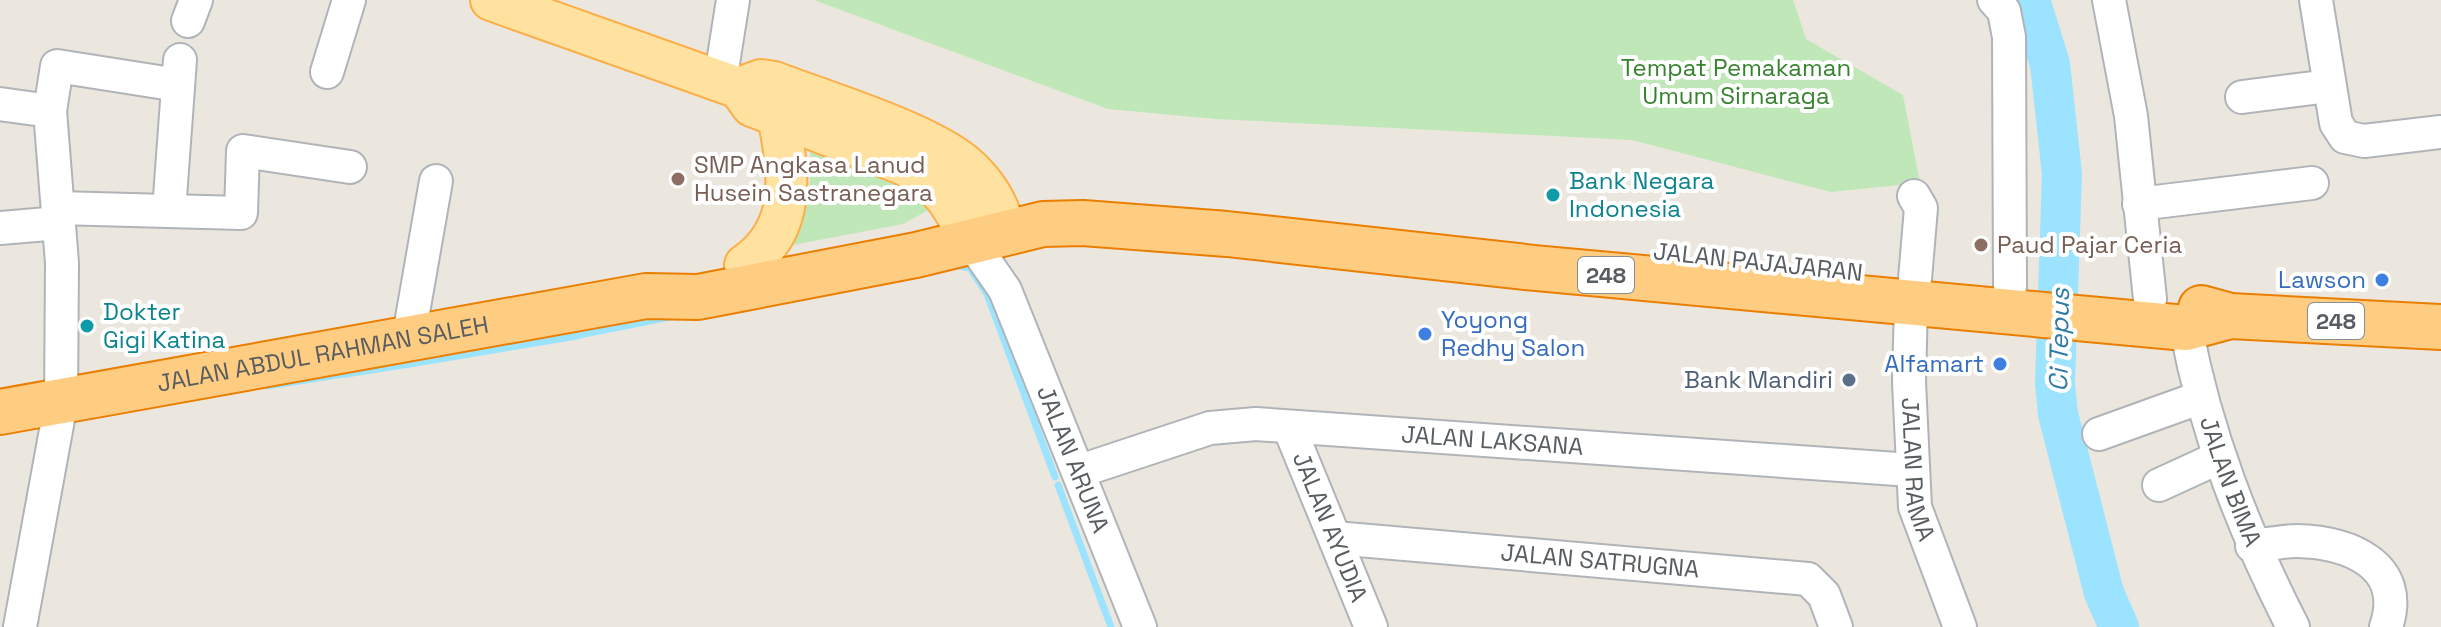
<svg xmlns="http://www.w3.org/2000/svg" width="2441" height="627" viewBox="0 0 2441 627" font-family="'Space Grotesk',sans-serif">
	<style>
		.green { fill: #bfe7b8 }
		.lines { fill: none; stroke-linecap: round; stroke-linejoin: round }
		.stream { stroke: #9be3ff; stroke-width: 7 }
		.river { stroke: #9be3ff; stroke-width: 40 }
		.minor-casing { stroke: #b0b4b8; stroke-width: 36 }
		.major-casing { stroke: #fcae48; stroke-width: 44 }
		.highway-casing { stroke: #ea7e00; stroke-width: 48 }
		.minor { stroke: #fff; stroke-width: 32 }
		.major { stroke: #ffe2a0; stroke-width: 40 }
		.highway { stroke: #ffcd82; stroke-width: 44 }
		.education-dot { fill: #8d6e63; stroke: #fff; stroke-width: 3 }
		.culture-dot { fill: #0f9aa8; stroke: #fff; stroke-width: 3 }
		.shop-dot { fill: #3f7fe0; stroke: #fff; stroke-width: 3 }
		.service-dot { fill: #5c6f8a; stroke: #fff; stroke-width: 3 }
		.labels { text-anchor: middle; stroke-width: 8; stroke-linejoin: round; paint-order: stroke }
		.shield { fill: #fff; stroke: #898e90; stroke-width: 2 }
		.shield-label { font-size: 22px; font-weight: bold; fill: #575d61 }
		.park-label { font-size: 24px; fill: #36832d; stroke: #fff }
		.education-label { font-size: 24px; fill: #785e54; stroke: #fff; text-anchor: start }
		.culture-label { font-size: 24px; fill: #0d838f; stroke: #fff; text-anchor: start }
		.street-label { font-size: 24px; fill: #575d61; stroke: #fff }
		.shop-label { font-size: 24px; fill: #366cbe; stroke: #fff; text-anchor: end }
		.service-label { font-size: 24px; fill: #4e5e75; stroke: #fff; text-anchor: end }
		.water-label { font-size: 26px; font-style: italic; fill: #2f7ba5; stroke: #fff }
	</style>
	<rect width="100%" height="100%" fill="#ece7de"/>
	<!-- green -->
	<g class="green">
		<path d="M814,0H1793L1806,39L1903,95L1920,183L1831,192L1632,140L1216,119L1108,109Z"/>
		<path d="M808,136L922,180L934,207L903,224L793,245C806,209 816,174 808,136Z"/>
	</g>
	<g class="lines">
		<!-- stream -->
		<g class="stream">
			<path d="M953,265L970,268L987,294L1055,477"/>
			<path d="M579,335L675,316"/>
			<path d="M410,364L577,336"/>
			<path d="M346,374L409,364"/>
			<path d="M267,386L344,374"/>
			<path d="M1058,485L1111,627"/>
		</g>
		<!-- river -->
		<path class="river" d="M2030,0L2050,64L2062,174L2055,383L2058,414L2104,593L2119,627"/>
		<defs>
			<g id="minor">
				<path d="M1994,0L2004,11L2009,37L2010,287"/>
				<path d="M2109,0L2131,116L2150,299"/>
				<path d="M2316,0L2336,123L2345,137L2364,141L2441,132"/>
				<path d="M188,21L196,0"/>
				<path d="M327,72L349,0"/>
				<path d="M720,82L733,0"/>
				<path d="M2242,97L2329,86"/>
				<path d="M0,104L50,111L62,263L61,403L20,627"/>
				<path d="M50,111L57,66L178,85"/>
				<path d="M1914,196L1921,208L1915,279"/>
				<path d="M2139,204L2312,183"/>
				<path d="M58,208L241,213L243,151L350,167"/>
				<path d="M169,211L180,60"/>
				<path d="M0,228L59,223"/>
				<path id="s1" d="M971,241L1005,290L1140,627"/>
				<path id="s2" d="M1911,304L1909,382L1915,507L1960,627"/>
				<path id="s3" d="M2186,328C2206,434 2244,531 2293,627"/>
				<path d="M408,341L436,181"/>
				<path id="s4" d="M1289,427L1371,627"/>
				<path d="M2099,434L2199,398"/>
				<path id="s5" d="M1080,471L1210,428L1256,424L1911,470"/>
				<path d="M2159,485L2220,457"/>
				<path id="s6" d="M1335,538L1808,579L1824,595L1836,627"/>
				<path d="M2252,546C2266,545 2282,541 2296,541C2349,542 2407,565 2386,627"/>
			</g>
			<g id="major">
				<path d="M491,0L739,88L752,106L903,164C942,185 951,202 971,241"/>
				<path d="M739,88L761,80L774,82C826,102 926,132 965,165C986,183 1000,207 1006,233"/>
				<path d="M745,265C798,229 789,172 778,116"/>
			</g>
			<g id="highway">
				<path d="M2201,308L2230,316L2441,327"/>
				<path id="s7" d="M0,412L646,296L698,297L916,255L1043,224L1083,223L1227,234L1535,268L2186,328L2230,316"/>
			</g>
		</defs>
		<!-- minor casing -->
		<use href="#minor" class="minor-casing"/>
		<!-- major casing -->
		<use href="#major" class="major-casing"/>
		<!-- highway casing -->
		<use href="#highway" class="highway-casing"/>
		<!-- minor -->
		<use href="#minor" class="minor"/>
		<!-- major -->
		<use href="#major" class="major"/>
		<!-- highway -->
		<use href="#highway" class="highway"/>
	</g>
	<!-- markers -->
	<g class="education-dot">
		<circle cx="678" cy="179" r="8"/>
		<circle cx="1981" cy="245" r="8"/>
	</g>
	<g class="culture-dot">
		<circle cx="1553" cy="195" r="8"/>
		<circle cx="87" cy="326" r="8"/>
	</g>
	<g class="shop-dot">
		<circle cx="2382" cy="280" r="8"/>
		<circle cx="1425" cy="334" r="8"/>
		<circle cx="2000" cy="364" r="8"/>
	</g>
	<circle class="service-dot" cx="1849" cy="380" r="8"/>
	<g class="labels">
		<!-- shield labels -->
		<g class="shield">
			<rect x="1578" y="257" width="56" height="36" rx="6"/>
			<rect x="2308" y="303" width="56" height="36" rx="6"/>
		</g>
		<g class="shield-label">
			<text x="1606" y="283">248</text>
			<text x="2336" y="329">248</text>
		</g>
		<!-- park labels -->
		<g class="park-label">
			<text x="1736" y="76">Tempat Pemakaman<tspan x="1736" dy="28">Umum Sirnaraga</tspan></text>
		</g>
		<!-- education labels -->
		<g class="education-label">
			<text x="694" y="173">SMP Angkasa Lanud<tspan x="694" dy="28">Husein Sastranegara</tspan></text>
			<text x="1997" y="253">Paud Pajar Ceria</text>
		</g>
		<!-- culture labels -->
		<g class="culture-label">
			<text x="1569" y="189">Bank Negara<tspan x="1569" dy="28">Indonesia</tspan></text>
			<text x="103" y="320">Dokter<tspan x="103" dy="28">Gigi Katina</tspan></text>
		</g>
		<!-- street labels -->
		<g class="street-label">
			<text transform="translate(1758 262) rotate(6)" y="8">JALAN PAJAJARAN</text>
			<text dy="8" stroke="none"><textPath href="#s7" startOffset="328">JALAN ABDUL RAHMAN SALEH</textPath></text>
			<text dy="8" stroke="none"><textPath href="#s5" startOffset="420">JALAN LAKSANA</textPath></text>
			<text dy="8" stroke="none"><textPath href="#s1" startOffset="242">JALAN ARUNA</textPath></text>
			<text dy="8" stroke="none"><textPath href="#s2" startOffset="166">JALAN RAMA</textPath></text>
			<text dy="8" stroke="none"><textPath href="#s3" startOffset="160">JALAN BIMA</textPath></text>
			<text dy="8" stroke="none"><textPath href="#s4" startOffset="108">JALAN AYUDIA</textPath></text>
			<text dy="8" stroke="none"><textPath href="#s6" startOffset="266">JALAN SATRUGNA</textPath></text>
		</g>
		<!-- shop labels -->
		<g class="shop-label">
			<text x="2366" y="288">Lawson</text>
			<text x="1441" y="328" text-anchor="start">Yoyong<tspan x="1441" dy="28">Redhy Salon</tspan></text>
			<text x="1984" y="372">Alfamart</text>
		</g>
		<!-- service labels -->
		<g class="service-label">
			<text x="1833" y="388">Bank Mandiri</text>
		</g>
		<!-- water labels -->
		<g class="water-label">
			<text transform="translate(2059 340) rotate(-89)" y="9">Ci Tepus</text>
		</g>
	</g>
</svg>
